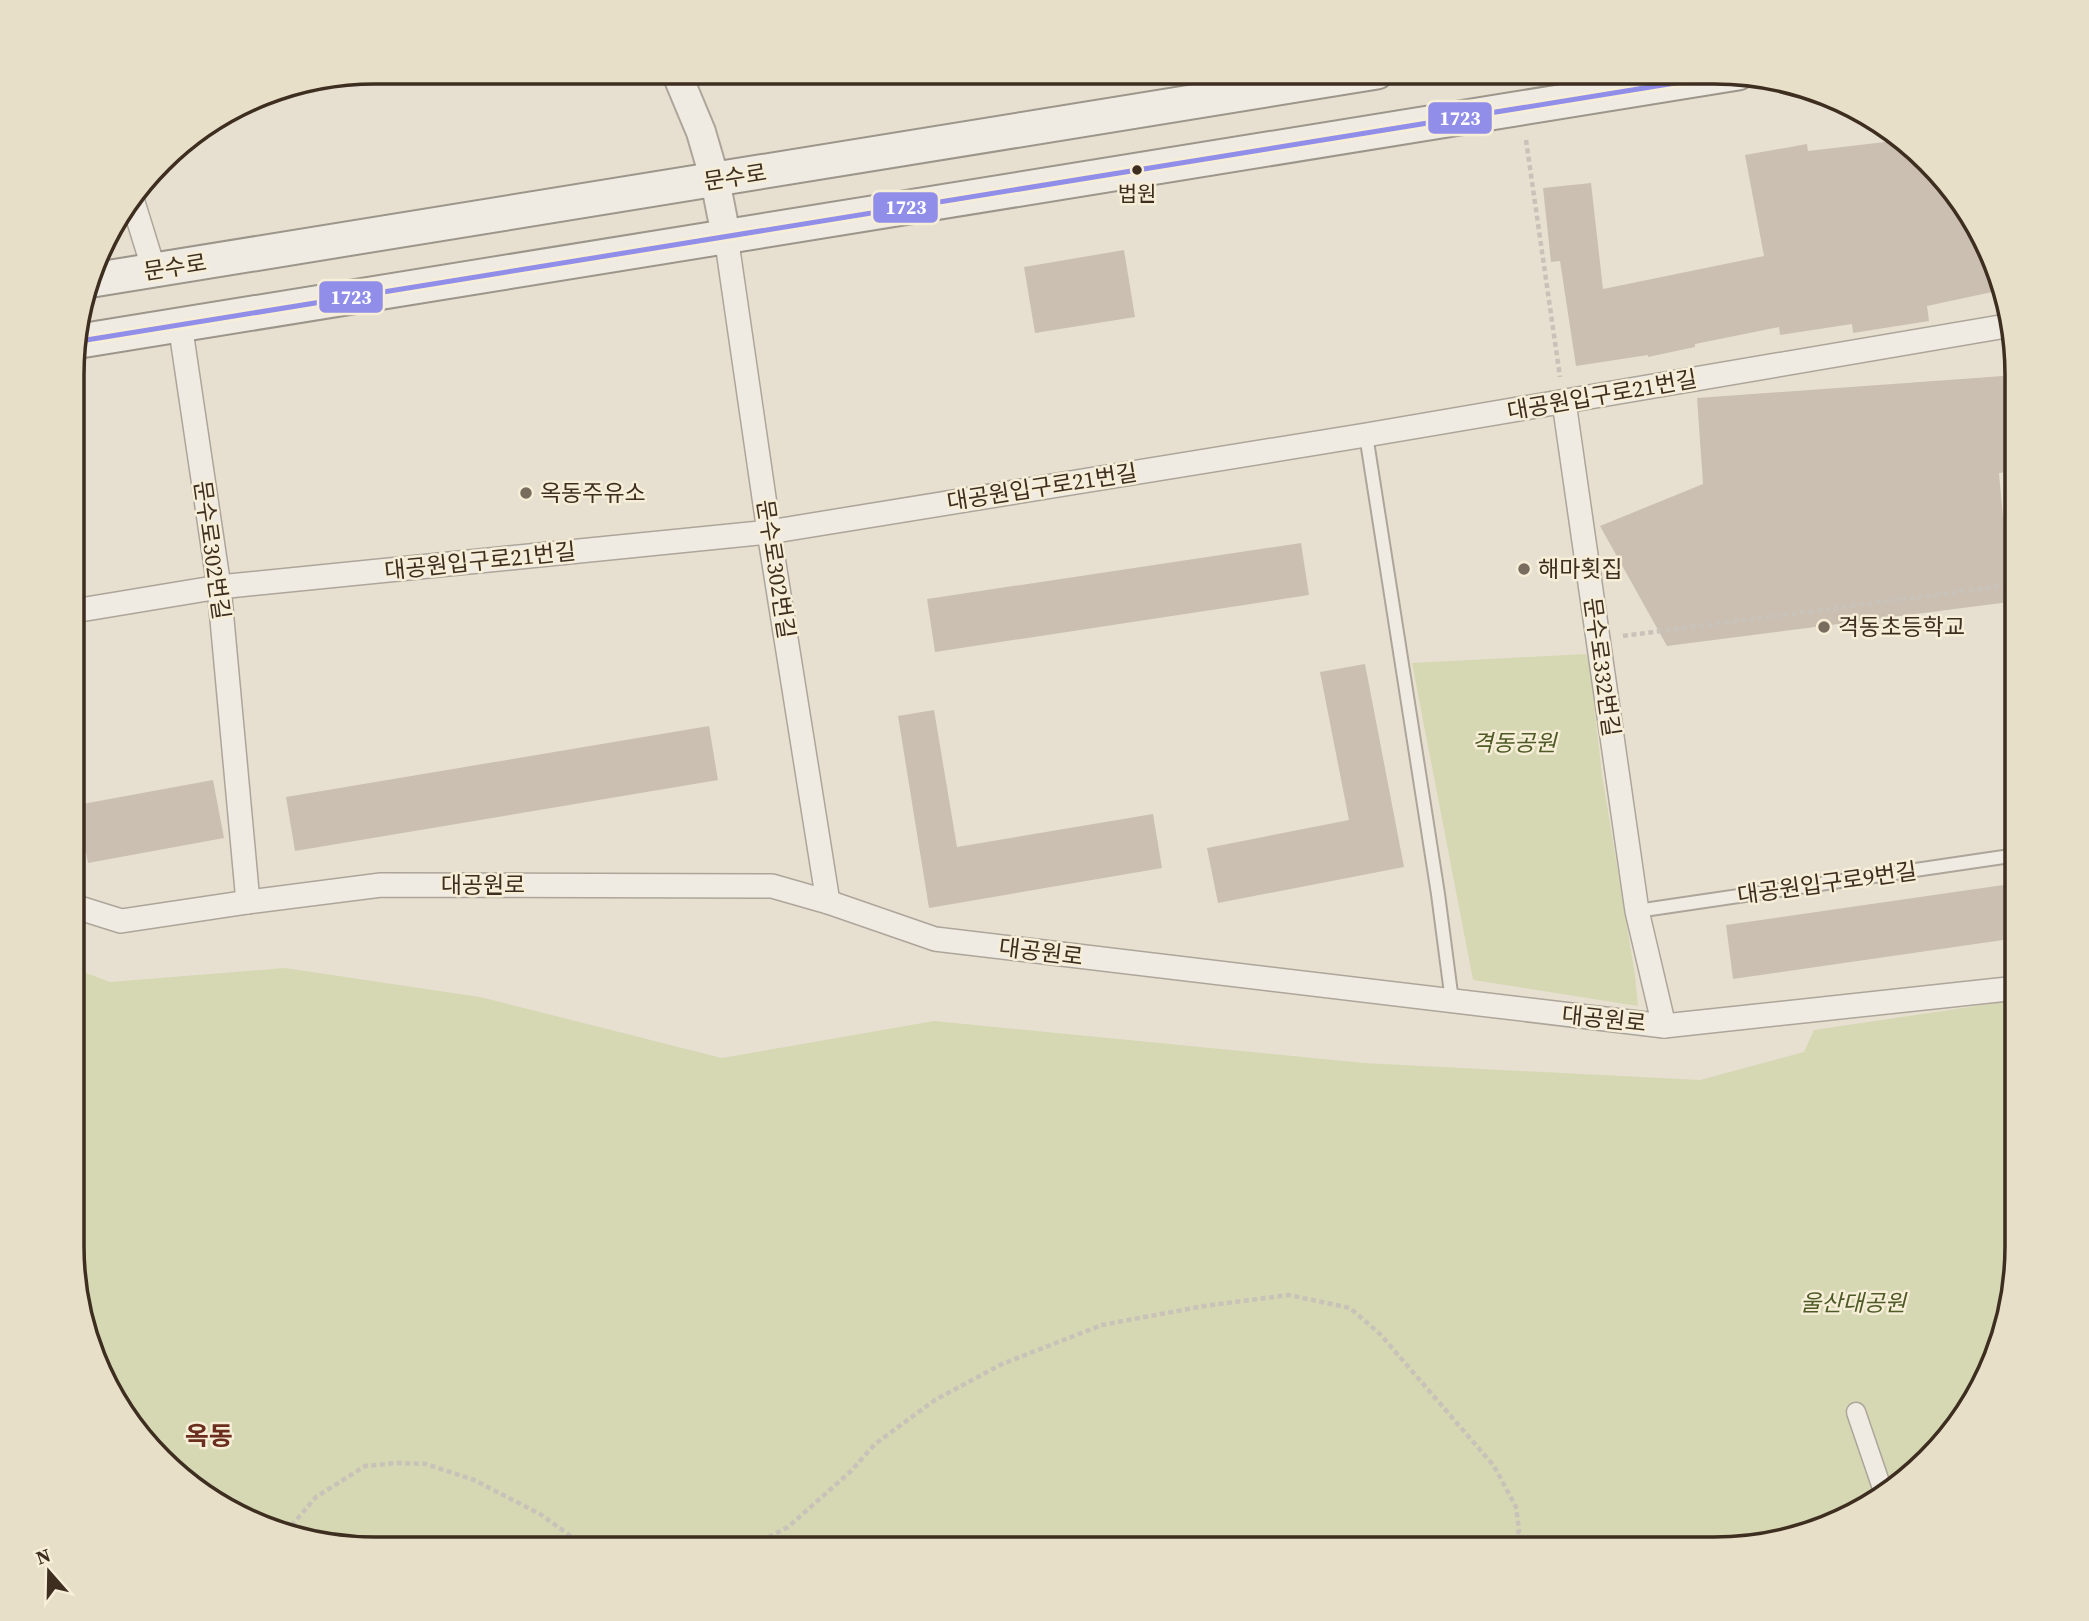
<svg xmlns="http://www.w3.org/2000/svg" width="2089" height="1621" viewBox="0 0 2089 1621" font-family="'Source Serif 4','Noto Sans KR',serif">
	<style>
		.green { fill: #d6d7b3 }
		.building { fill: #cbbfb2 }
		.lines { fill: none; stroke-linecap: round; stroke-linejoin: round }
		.service-casing { stroke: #ada599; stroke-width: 16 }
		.pedestrian-casing { stroke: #ada599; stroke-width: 21 }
		.minor-casing { stroke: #ada599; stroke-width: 26 }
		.tertiary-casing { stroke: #ada599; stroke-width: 32 }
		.secondary-casing { stroke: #9c958a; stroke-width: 37 }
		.path { stroke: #c8c2b9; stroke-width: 4.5; stroke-dasharray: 5 3.5; stroke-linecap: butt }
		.service { stroke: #efebe3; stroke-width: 12 }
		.pedestrian { stroke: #efebe3; stroke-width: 18 }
		.minor { stroke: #efebe3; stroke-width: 23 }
		.tertiary { stroke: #efebe3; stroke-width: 28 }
		.secondary { stroke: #efebe3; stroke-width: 33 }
		.bus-1-casing { stroke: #f7eed8; stroke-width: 10 }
		.bus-1 { stroke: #908ee9; stroke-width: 5 }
		.bus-dot { fill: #3d2e20; stroke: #f7eed8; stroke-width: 2.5 }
		.poi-dot { fill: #786c5e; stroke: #f7eed8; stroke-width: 2.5 }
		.labels { text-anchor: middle; stroke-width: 5; stroke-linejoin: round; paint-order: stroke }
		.bus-label { font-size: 21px; fill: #3d2e20; stroke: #f7eed8 }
		.street-label { font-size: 23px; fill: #3d2e20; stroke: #f7eed8 }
		.poi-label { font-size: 23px; fill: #3d2e20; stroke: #f7eed8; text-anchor: start }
		.park-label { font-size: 23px; font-style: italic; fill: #4d5a26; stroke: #f7eed8 }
		.quarter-label { font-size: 26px; font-weight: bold; fill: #6b2e1e; stroke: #f7eed8 }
		.rim { fill: none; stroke: #3d2e20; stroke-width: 3.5 }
		.line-badge { stroke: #f7eed8; stroke-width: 2.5 }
		.badge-label { font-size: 19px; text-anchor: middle; font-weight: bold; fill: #fff }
	</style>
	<rect width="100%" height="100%" fill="#e7e0d1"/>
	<!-- green -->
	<g class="green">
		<path d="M1586,654L1590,667L1602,775L1635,975L1638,1006L1473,980L1412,663Z"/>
		<path d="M73,968L110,982L285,968L480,997L722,1058L934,1021L1364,1063L1700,1080L1804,1052L1814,1030L2017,1000V1267L1994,1363L1942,1446L1848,1518L1714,1549H355L259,1526L175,1474L103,1381L72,1267Z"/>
	</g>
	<!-- building -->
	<g class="building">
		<path d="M1902,140L1914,147L1986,241L1997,291L1927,306L1929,321L1853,333L1852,324L1780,335L1779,327L1695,344V347L1648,357V355L1576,366L1560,261L1551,262L1543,188L1591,183L1603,289L1764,256L1745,155L1807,144L1808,151Z"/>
		<path d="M1124,250L1135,317L1035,333L1024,267Z"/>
		<path d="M2017,375V471L1999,473L2006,549L2017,548V601L1667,646L1600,526L1703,484L1697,398Z"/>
		<path d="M1301,543L1309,595L935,652L927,599Z"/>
		<path d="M1365,664L1404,867L1218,903L1207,848L1349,820L1320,672Z"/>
		<path d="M934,710L957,847L1153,814L1162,868L929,908L898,716Z"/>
		<path d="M709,726L718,780L295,851L286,797Z"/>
		<path d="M213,780L224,838L88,863L77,805Z"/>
		<path d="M2017,883V938L1733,979L1726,925Z"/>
	</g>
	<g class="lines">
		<defs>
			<g id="service">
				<path d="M1366,435L1438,894L1452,1001"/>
				<path d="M1637,911L2017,855"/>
			</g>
			<path id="pedestrian" d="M1856,1412L1883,1491"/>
			<g id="minor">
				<path d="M132,199L154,270"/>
				<path d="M726,236L769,532L828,902"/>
				<path d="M180,324L219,587L248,902"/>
				<path d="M1564,402L1637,911L1664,1026"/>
				<path d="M74,611L219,587L769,532L1366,435L2006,326"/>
				<path d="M73,906L121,921L248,902L381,885L772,886L828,902L935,939L1664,1026L2017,988"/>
			</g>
			<path id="tertiary" d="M676,72L701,132L715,180L726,236"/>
			<g id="secondary">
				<path d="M93,280L1377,72"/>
				<path d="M74,342L1738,73"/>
			</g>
		</defs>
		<!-- service casing -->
		<use href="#service" class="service-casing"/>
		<!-- pedestrian casing -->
		<use href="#pedestrian" class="pedestrian-casing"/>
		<!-- minor casing -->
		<use href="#minor" class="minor-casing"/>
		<!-- tertiary casing -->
		<use href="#tertiary" class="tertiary-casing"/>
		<!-- secondary casing -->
		<use href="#secondary" class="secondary-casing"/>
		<!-- path -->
		<g class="path">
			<path d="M1526,140L1560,377"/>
			<path d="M1623,636L2017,584"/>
			<path d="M286,1532L316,1497L365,1466L397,1463L426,1464L474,1480L540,1514L589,1549"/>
			<path d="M746,1549L788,1527L850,1472L875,1444L935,1400L1002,1364L1102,1325L1204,1306L1289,1295L1350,1308L1380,1334L1494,1466L1516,1507L1519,1530L1513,1549"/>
		</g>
		<!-- service -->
		<use href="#service" class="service"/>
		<!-- pedestrian -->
		<use href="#pedestrian" class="pedestrian"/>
		<!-- minor -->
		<use href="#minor" class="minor"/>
		<!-- tertiary -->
		<use href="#tertiary" class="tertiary"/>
		<!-- secondary -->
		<use href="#secondary" class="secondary"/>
		<defs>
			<path id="bus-1" d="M74,342L1737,73"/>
		</defs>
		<!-- bus-1 casing -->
		<use href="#bus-1" class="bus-1-casing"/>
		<!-- bus-1 -->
		<use href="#bus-1" class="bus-1"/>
	</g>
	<!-- markers -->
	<circle class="bus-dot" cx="1137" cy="170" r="6"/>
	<g class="poi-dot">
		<circle cx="526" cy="493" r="7"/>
		<circle cx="1524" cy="569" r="7"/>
		<circle cx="1824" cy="627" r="7"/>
	</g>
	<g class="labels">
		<!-- bus labels -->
		<g class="bus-label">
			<text x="1137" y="201">법원</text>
		</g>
		<!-- street labels -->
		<g class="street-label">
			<text transform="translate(735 177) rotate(-9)" y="8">문수로</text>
			<text transform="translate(175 267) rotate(-9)" y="8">문수로</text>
			<text transform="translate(1602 395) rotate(-10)" y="8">대공원입구로21번길</text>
			<text transform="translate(1042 487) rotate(-9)" y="8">대공원입구로21번길</text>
			<text transform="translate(212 550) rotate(82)" y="8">문수로302번길</text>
			<text transform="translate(480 561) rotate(-6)" y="8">대공원입구로21번길</text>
			<text transform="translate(776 569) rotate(81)" y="8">문수로302번길</text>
			<text transform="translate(1602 667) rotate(82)" y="8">문수로332번길</text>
			<text transform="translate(1827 883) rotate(-8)" y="8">대공원입구로9번길</text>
			<text x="483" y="893">대공원로</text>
			<text transform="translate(1041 952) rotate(7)" y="8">대공원로</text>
			<text transform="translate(1604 1019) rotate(6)" y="8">대공원로</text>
		</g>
		<!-- poi labels -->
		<g class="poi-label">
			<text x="540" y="501">옥동주유소</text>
			<text x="1538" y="577">해마횟집</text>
			<text x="1838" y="635">격동초등학교</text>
		</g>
		<!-- park labels -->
		<g class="park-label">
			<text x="1514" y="751">격동공원</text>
			<text x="1853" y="1311">울산대공원</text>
		</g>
		<!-- quarter labels -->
		<g class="quarter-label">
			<text x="209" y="1445">옥동</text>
		</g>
	</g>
	<!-- crop -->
	<path d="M0 0H2089V1621H0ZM375 84H1714A291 291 0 0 1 2005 375V1246A291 291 0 0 1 1714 1537H375A291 291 0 0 1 84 1246V375A291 291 0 0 1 375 84Z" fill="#e8dfc9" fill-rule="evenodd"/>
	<path class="rim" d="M375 84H1714A291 291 0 0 1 2005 375V1246A291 291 0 0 1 1714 1537H375A291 291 0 0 1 84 1246V375A291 291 0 0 1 375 84Z"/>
	<g class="line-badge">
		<rect x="1427" y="101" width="66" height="34" rx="7" fill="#908ee9"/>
		<rect x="872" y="191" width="67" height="33" rx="7" fill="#908ee9"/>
		<rect x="318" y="280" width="66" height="34" rx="7" fill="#908ee9"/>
	</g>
	<g class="badge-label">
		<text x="1460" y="125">1723</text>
		<text x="906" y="214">1723</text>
		<text x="351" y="304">1723</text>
	</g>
	<!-- north arrow -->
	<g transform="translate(49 1572) rotate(340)" stroke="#f7eed8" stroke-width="5" paint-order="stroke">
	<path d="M0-5L12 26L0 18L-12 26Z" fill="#3d2e20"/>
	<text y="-10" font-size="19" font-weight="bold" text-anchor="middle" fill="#3d2e20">N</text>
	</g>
</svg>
